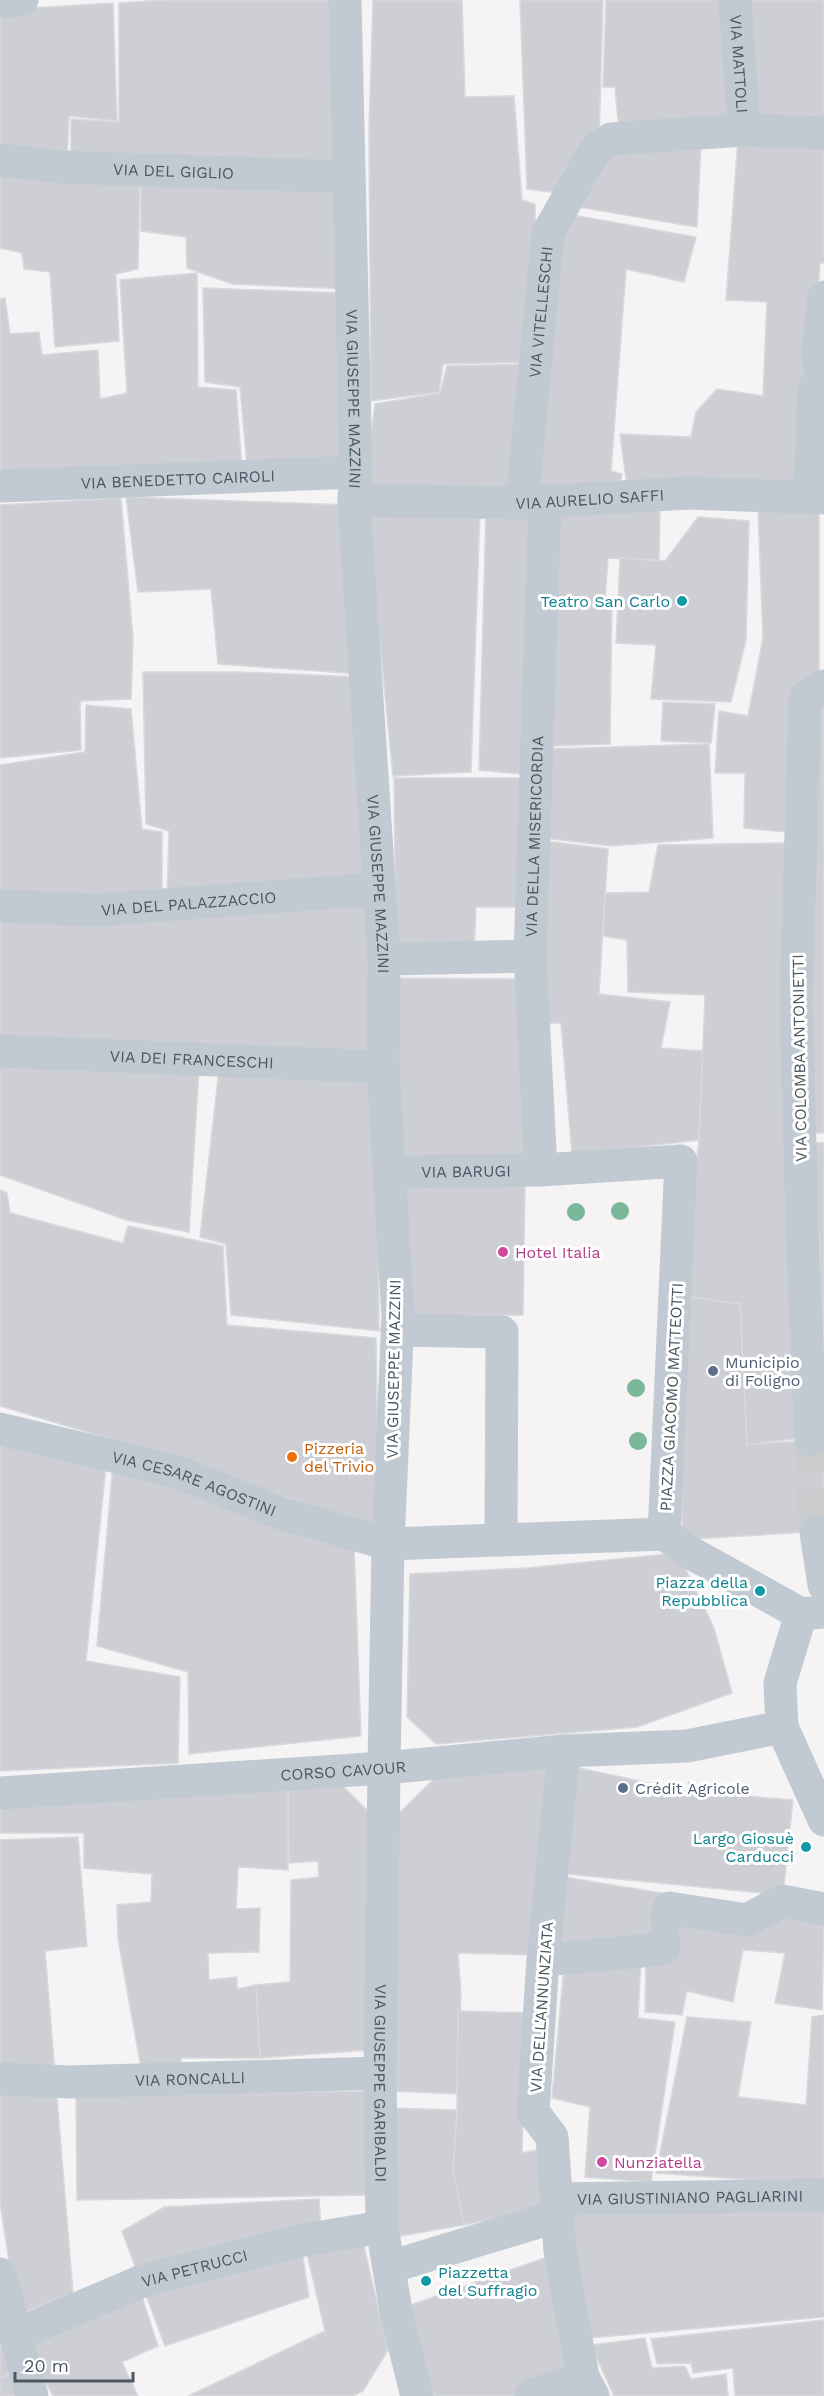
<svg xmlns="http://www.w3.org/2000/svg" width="824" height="2396" viewBox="0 0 824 2396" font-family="'Work Sans',sans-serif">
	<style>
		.building { fill: #cdcfd5; stroke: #d7d9de; stroke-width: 1.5 }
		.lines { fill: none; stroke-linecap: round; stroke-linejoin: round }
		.minor-tunnel { stroke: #caccce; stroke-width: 33; stroke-dasharray: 33 16; stroke-linecap: butt }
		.path { stroke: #7ad0a6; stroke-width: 4; stroke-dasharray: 4.5 3; stroke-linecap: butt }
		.minor { stroke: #c1cad2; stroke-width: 33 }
		.tree { fill: #7bb799 }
		.culture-dot { fill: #0f9aa8; stroke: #fff; stroke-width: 2 }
		.hotel-dot { fill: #d1479c; stroke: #fff; stroke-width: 2 }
		.service-dot { fill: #5c6f8a; stroke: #fff; stroke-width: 2 }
		.food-dot { fill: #e8710a; stroke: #fff; stroke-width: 2 }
		.labels { text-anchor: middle; stroke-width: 6; stroke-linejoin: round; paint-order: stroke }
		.street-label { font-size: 16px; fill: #4a5661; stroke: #fff }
		.culture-label { font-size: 16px; fill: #0d838f; stroke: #fff; text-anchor: end }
		.hotel-label { font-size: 16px; fill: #b23c85; stroke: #fff; text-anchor: start }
		.service-label { font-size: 16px; fill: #4e5e75; stroke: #fff; text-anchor: start }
		.food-label { font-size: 16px; fill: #c56008; stroke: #fff; text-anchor: start }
	</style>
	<rect width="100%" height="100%" fill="#f5f3f3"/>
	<!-- building -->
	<g class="building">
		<path d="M162,0H341L345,173L71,160V119L119,122V3Z"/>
		<path d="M373,0H462L465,97L514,96L522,200L535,204L536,305L530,362L443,364L439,392L371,401L369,131Z"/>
		<path d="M520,0H603L599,142L566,194L527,189Z"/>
		<path d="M606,0H732L741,127L619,132L615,87H603Z"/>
		<path d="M743,0H824V126L748,125Z"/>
		<path d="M113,3L117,121L69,116L67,158L0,150V10Z"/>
		<path d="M738,140L824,141V263H820L804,492L627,486L620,434L691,437L696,412L717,389L763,396L767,302L726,300Z"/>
		<path d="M613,142L701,143L697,227L578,207Z"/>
		<path d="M0,163L140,174L138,269L116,274L119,341L55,347L50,272L24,269L22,253L0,248Z"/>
		<path d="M141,174L346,180L347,289L232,284L187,268L186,237L141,231Z"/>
		<path d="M567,214L696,237L684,282L626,269L611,471L622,474L620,487L536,492L550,303Z"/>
		<path d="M197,273L198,387L236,390L242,467L0,472V299L5,298L10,334L39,332L42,355L98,350L100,399L127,393L120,280Z"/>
		<path d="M203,288L342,293L351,466H247L240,387L205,382Z"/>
		<path d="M530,364L521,500L363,496L375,404L440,393L447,366Z"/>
		<path d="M126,497L348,505L360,674L218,664L211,589L138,592Z"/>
		<path d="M121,498L133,639L131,699L80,701L81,750L0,758V505Z"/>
		<path d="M819,508V680L786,832L744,828L745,773H715L719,711L748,716L763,638L758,510Z"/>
		<path d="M540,509L532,775L479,770L486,511Z"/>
		<path d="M556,509H660L659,560L608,558L605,601H612L610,744L550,746Z"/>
		<path d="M367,510H480L471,772L393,776Z"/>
		<path d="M698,517L749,521L746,640L731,702L651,699L656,645L616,643L620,558L665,561Z"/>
		<path d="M143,672H240L358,677L373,884L167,901L169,831L146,824Z"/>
		<path d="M663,702L715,704L711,743L661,741Z"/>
		<path d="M814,704H824V1133H813L806,877Z"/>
		<path d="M86,705L131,709L142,829L162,832V895L0,900V765L85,752Z"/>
		<path d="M709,744L713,838L611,846L545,838L546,749Z"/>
		<path d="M394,778H532L526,907H476L474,952L396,951Z"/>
		<path d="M545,841L608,849L599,994L670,1002L661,1048L703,1051L699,1140L572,1154L561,1023H545Z"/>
		<path d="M786,843L806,1437L747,1445L740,1304L682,1296L699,1140L705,995L628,992L627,940L603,936L605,893L649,892L658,845Z"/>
		<path d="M370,897L374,1061L0,1044V918Z"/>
		<path d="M392,978L524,979L528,1169L397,1167Z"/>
		<path d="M0,1059L199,1069L189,1232L126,1220L0,1175Z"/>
		<path d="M219,1070L377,1074L379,1331L231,1315L226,1244L200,1237Z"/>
		<path d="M810,1142L824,1143V1377L820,1248Z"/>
		<path d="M525,1183L523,1315L404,1316L406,1185Z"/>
		<path d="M0,1190L7,1193L10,1213L123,1243L128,1226L223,1246L227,1325L376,1338L379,1531L190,1463L0,1406Z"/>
		<path d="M682,1296L740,1304L747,1445L824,1439V1531L692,1539L682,1533Z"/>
		<path d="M0,1440L106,1466L86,1661L180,1677L178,1763L0,1771Z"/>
		<path d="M113,1464L354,1546L361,1736L189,1754L188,1672L97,1646Z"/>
		<path d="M678,1553L714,1628L732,1693L637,1727L436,1744L407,1717L410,1574L526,1568Z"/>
		<path d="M570,1766L686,1791L793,1800L783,1895L568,1874Z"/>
		<path d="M547,1767L534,1955L458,1953L461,1993L457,2094L393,2091L396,1816L441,1772Z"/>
		<path d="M337,1780L370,1813L368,2050L260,2058L256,1985L290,1982L291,1880L319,1877L318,1861L289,1863L288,1784Z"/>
		<path d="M288,1784V1870L238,1867L236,1909L260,1908L259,1952L208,1953L209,1980L237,1977V1989L256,1985L260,2058H181L182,2070L142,2074L118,1939L117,1905L151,1902L152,1874L84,1868V1833H0V1801Z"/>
		<path d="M78,1837L87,1946L45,1951L73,2293L17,2315L0,2202V1840Z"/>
		<path d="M558,1876L668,1894L655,1941L555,1947Z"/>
		<path d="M781,1911L824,1918L822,2010L775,2003L785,1953L743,1950L733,2002L687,1991L682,2015L645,2012L646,1962L660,1919Z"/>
		<path d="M641,1959L638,2018L675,2022L651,2182L585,2177L590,2107L552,2098L564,1967Z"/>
		<path d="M458,2011L532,2013L523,2113L522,2153L542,2149L547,2207L464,2225L453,2170L457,2110Z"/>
		<path d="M824,2015V2185L656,2173L687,2017L751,2022L738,2097L806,2105L812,2017Z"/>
		<path d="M369,2091L370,2195L77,2200L76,2095Z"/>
		<path d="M387,2108L457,2110L453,2170L464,2225L394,2237Z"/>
		<path d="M319,2199L321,2228L302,2251L309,2297L165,2346L122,2231L164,2207Z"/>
		<path d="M824,2201V2317L590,2338L562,2204Z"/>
		<path d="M363,2242L388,2350L363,2391L353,2396H188L325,2331L307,2254Z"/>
		<path d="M553,2255L578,2375L522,2396H434L405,2307Z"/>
		<path d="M139,2287L158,2346L122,2362L138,2396H53L23,2339Z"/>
		<path d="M824,2320V2396H735L733,2368L693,2373L691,2363L657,2364L651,2339Z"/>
		<path d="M0,2321L11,2374L0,2378Z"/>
		<path d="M645,2338L652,2368L685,2366L691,2379L726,2374L728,2396H614L591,2345Z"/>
		<path d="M11,2374L17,2396H0V2378Z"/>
	</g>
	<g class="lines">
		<!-- minor-tunnel -->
		<path class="minor-tunnel" d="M811,1440L816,1532"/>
		<!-- path -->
		<path class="path" d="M689,1791L690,1782"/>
		<!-- minor -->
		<g class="minor">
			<path id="s1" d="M345,0L356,472L354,500L384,959L383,1067L398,1316L388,1544L384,1768L380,2073L382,2227L397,2317L417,2396"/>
			<path id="s2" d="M735,0L744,130"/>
			<path d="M0,1L22,0"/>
			<path id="s3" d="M0,160L61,167L349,177"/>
			<path id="s4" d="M0,486L356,472"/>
			<path d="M810,498L814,389L821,377L818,353L824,297"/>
			<path id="s5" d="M354,500L522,503L687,493L824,498"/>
			<path id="s6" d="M522,503L548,233L596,148L611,139L744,130L824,133"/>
			<path id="s7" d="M0,906L97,910L377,889"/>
			<path d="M384,959L530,956"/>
			<path id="s8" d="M0,1051L383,1067"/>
			<path id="s9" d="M541,1170L530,956L545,500"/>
			<path id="s10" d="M390,1172L541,1170L681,1161L664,1534"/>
			<path d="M397,1330L502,1332L501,1540"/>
			<path id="s11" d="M0,1429L175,1471L283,1514L388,1544L664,1534"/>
			<path d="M811,1440L802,1224L796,1001L805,698L824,686"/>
			<path d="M816,1532L824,1585"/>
			<path d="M664,1534L691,1553L801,1614L824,1612"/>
			<path d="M782,1727L824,1820"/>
			<path d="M564,1751L543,1960L533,2112L552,2137L560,2251L583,2377L593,2396"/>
			<path id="s12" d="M0,1793L384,1768L564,1751L687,1746L782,1727L780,1683L801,1614"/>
			<path d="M667,1920L669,1908L747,1920L782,1901L824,1909"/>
			<path d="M543,1960L663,1949L664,1941"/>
			<path id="s13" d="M0,2079L70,2082L380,2073"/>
			<path id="s14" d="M556,2199L824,2195"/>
			<path d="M390,2267L558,2216"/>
			<path d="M0,2274L32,2396"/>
			<path id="s15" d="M15,2335L140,2282L298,2241L382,2227"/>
			<path d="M531,2396L583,2377"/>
		</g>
	</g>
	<!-- trees -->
	<g class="tree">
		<circle cx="620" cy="1211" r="9"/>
		<circle cx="576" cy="1212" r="9"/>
		<circle cx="636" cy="1388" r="9"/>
		<circle cx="638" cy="1441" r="9"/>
	</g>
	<!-- markers -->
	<g class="culture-dot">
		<circle cx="682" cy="601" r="6"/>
		<circle cx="760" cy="1591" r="6"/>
		<circle cx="806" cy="1847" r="6"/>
		<circle cx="426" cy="2281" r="6"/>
	</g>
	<g class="hotel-dot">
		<circle cx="503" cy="1252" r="6"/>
		<circle cx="602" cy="2162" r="6"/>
	</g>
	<g class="service-dot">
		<circle cx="713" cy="1371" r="6"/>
		<circle cx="623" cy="1788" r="6"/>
	</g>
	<circle class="food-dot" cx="292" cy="1457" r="6"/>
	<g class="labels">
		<!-- street labels -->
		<g class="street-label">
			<text dy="6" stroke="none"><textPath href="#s2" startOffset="64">VIA MATTOLI</textPath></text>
			<text dy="6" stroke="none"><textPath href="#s3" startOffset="174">VIA DEL GIGLIO</textPath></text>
			<text dy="6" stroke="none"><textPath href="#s6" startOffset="192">VIA VITELLESCHI</textPath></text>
			<text dy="6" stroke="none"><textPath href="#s1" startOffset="399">VIA GIUSEPPE MAZZINI</textPath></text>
			<text dy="6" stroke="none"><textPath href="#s4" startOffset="178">VIA BENEDETTO CAIROLI</textPath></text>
			<text dy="6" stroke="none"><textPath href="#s5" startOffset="236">VIA AURELIO SAFFI</textPath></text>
			<text dy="6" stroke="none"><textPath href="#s9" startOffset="334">VIA DELLA MISERICORDIA</textPath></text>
			<text dy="6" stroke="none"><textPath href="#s1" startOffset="885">VIA GIUSEPPE MAZZINI</textPath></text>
			<text dy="6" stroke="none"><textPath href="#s7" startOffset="189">VIA DEL PALAZZACCIO</textPath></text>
			<text transform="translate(799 1058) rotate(-91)" y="6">VIA COLOMBA ANTONIETTI</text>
			<text dy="6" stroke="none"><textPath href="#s8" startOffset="192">VIA DEI FRANCESCHI</textPath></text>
			<text dy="6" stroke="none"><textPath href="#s10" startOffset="76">VIA BARUGI</textPath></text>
			<text transform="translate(393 1369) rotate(-89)" y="6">VIA GIUSEPPE MAZZINI</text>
			<text transform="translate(671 1397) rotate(-87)" y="6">PIAZZA GIACOMO MATTEOTTI</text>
			<text dy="6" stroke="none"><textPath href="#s11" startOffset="202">VIA CESARE AGOSTINI</textPath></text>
			<text dy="6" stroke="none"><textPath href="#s12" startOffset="344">CORSO CAVOUR</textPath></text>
			<text transform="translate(541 2007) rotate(-86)" y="6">VIA DELL'ANNUNZIATA</text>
			<text dy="6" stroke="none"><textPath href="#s13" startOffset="190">VIA RONCALLI</textPath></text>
			<text dy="6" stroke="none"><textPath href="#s1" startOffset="2085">VIA GIUSEPPE GARIBALDI</textPath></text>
			<text dy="6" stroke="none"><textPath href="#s14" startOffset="134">VIA GIUSTINIANO PAGLIARINI</textPath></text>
			<text dy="6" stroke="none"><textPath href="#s15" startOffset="192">VIA PETRUCCI</textPath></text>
		</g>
		<!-- culture labels -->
		<g class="culture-label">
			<text x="670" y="607">Teatro San Carlo</text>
			<text x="748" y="1588">Piazza della<tspan x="748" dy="18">Repubblica</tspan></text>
			<text x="794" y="1844">Largo Giosuè<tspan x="794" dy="18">Carducci</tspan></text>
			<text x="438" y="2278" text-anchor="start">Piazzetta<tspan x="438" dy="18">del Suffragio</tspan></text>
		</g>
		<!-- hotel labels -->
		<g class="hotel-label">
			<text x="515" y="1258">Hotel Italia</text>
			<text x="614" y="2168">Nunziatella</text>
		</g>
		<!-- service labels -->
		<g class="service-label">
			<text x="725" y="1368">Municipio<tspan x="725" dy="18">di Foligno</tspan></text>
			<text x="635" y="1794">Crédit Agricole</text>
		</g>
		<!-- food labels -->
		<g class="food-label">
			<text x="304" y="1454">Pizzeria<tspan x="304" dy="18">del Trivio</tspan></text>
		</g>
	</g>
	<!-- scale -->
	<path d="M15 2372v9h118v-9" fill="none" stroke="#4a5661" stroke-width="3"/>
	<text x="24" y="2372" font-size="18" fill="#4a5661" stroke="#ffffff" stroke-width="4.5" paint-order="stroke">20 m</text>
</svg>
